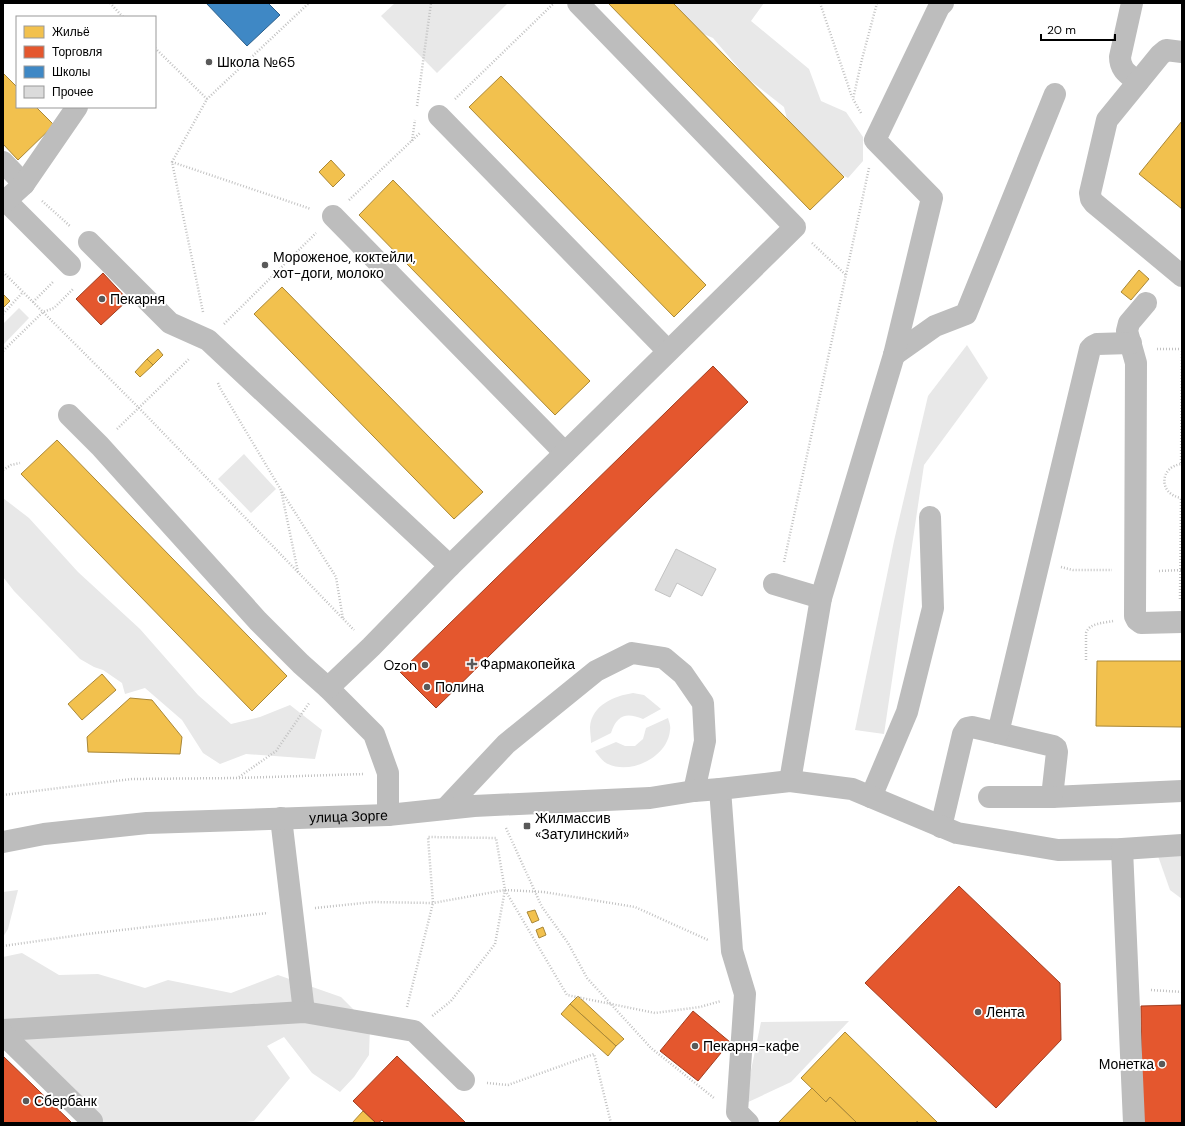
<svg xmlns="http://www.w3.org/2000/svg" width="1185" height="1126" viewBox="0 0 1185 1126" font-family="'DM Sans',sans-serif">
	<style>
		.green { fill: #e8e8e8 }
		.homes { fill: #f2c14e; stroke: #a98737 }
		.shops { fill: #e4572e; stroke: #a03d20 }
		.schools { fill: #3f88c5; stroke: #2c5f8a }
		.building { fill: #dbdbdb; stroke: #c3c3c3 }
		.lines { fill: none; stroke-linecap: round; stroke-linejoin: round }
		.path { stroke: #c2c2c2; stroke-width: 2.5; stroke-dasharray: 1 2; stroke-linecap: butt }
		.minor { stroke: #bdbdbd; stroke-width: 22 }
		.poi-dot { fill: #595959; stroke: #fff; stroke-width: 1.5 }
		.labels { text-anchor: middle; stroke-width: 4; stroke-linejoin: round; paint-order: stroke }
		.poi-label { font-size: 14px; fill: #000; stroke: #fff; text-anchor: start }
		.street-label { font-size: 14px; fill: #000; stroke: #fff }
	</style>
	<rect width="100%" height="100%" fill="#fff"/>
	<!-- green -->
	<g class="green">
		<path d="M395,3H508L437,73L381,16Z"/>
		<path d="M665,3H764L751,21L809,69L821,101L846,112L863,137V161L848,178L826,165L789,127L784,107L747,78L713,38L692,29Z"/>
		<path d="M19,308L29,318L3,345V324Z"/>
		<path d="M967,345L988,378L924,465L884,734L855,730L894,541L928,396Z"/>
		<path d="M244,454L276,489L251,513L218,479Z"/>
		<path d="M3,498L29,518L78,572L140,629L198,695L231,724L260,717L290,705L322,730L315,759L246,754L220,764L203,753L182,720L145,688L125,694L122,683L103,670L94,667L80,659L14,591L3,577Z"/>
		<path d="M633,693L644,695L661,709L643,719C626,712 617,715 611,733L591,743C591,738 590,732 590,727C592,705 614,696 633,693Z"/>
		<path d="M668,718C669,722 671,726 670,730C668,757 631,775 608,764C603,762 598,755 595,751L616,742L625,746H635L643,739L646,728Z"/>
		<path d="M1182,855V899L1170,890L1158,856Z"/>
		<path d="M18,890L8,929L3,937V892Z"/>
		<path d="M22,953L59,975L98,974L145,988L168,980L231,993L278,975L341,997L370,1026L369,1055L354,1077L340,1092L312,1073L284,1037L267,1046L290,1078L254,1121L238,1123H99L90,1104L3,1027V957Z"/>
		<path d="M849,1021L791,1082L744,1104L761,1022Z"/>
	</g>
	<!-- homes -->
	<g class="homes">
		<path d="M608,3H673L844,177L810,210Z"/>
		<path d="M3,73L17,87V107H36L54,125L18,160L3,144Z"/>
		<path d="M501,76L706,285L674,317L469,107Z"/>
		<path d="M1182,121V209L1139,174Z"/>
		<path d="M331,160L345,175L333,187L319,172Z"/>
		<path d="M393,180L590,381L555,415L359,215Z"/>
		<path d="M1139,270L1149,279L1131,300L1121,292Z"/>
		<path d="M282,287L483,492L454,519L254,314Z"/>
		<path d="M3,294L10,301L3,308Z"/>
		<path d="M158,349L163,355L153,365L147,359Z"/>
		<path d="M147,359L153,365L140,377L135,372Z"/>
		<path d="M57,440L287,676L252,711L21,474Z"/>
		<path d="M1097,661H1182V727L1096,726Z"/>
		<path d="M102,674L116,690L82,720L68,704Z"/>
		<path d="M130,698L152,700L182,737L180,754L88,752L87,737Z"/>
		<path d="M535,910L539,920L532,923L527,912Z"/>
		<path d="M543,927L546,935L539,938L536,930Z"/>
		<path d="M578,996L624,1039L616,1046L570,1004Z"/>
		<path d="M570,1004L616,1046L608,1056L561,1014Z"/>
		<path d="M845,1032L938,1123H919L917,1121L916,1123H857L830,1097L826,1102L801,1078Z"/>
		<path d="M812,1088L826,1102L830,1097L857,1123H778Z"/>
		<path d="M363,1111L376,1123H352Z"/>
	</g>
	<!-- shops -->
	<g class="shops">
		<path d="M103,273L128,300L101,325L76,299Z"/>
		<path d="M713,366L748,402L436,708L400,672Z"/>
		<path d="M959,886L1060,983L1061,1040L996,1108L865,983Z"/>
		<path d="M1182,1005V1123H1142L1141,1006Z"/>
		<path d="M693,1011L730,1042L698,1081L660,1051Z"/>
		<path d="M3,1056L72,1123H3Z"/>
		<path d="M397,1056L466,1123H385L382,1120L378,1123H376L353,1101Z"/>
	</g>
	<!-- schools -->
	<path class="schools" d="M206,3H268L280,15L247,46Z"/>
	<!-- building -->
	<path class="building" d="M676,549L716,569L702,596L677,583L670,597L655,590Z"/>
	<g class="lines">
		<!-- path -->
		<g class="path">
			<path d="M110,3L123,17"/>
			<path d="M820,3L852,97"/>
			<path d="M155,48L207,99"/>
			<path d="M455,99L554,3"/>
			<path d="M417,106L431,3"/>
			<path d="M861,113L853,99L862,59L877,3"/>
			<path d="M412,141L415,120"/>
			<path d="M172,162L311,209"/>
			<path d="M349,200L421,132"/>
			<path d="M42,201L71,227"/>
			<path d="M812,243L846,275"/>
			<path d="M3,272L139,408L354,630"/>
			<path d="M33,302L54,281"/>
			<path d="M203,312L172,162L207,99L309,3"/>
			<path d="M3,314L23,292"/>
			<path d="M224,324L316,233"/>
			<path d="M1157,349H1182"/>
			<path d="M3,351L43,312L54,308L73,289"/>
			<path d="M218,383L220,388L281,490L298,572"/>
			<path d="M117,429L190,358"/>
			<path d="M1181,463L1182,349"/>
			<path d="M3,470L11,465L20,463"/>
			<path d="M282,492L336,577L343,619"/>
			<path d="M1182,498C1158,495 1159,466 1182,464"/>
			<path d="M784,562L869,168"/>
			<path d="M1061,567L1073,570H1112"/>
			<path d="M1159,571L1181,570"/>
			<path d="M1180,599L1181,498"/>
			<path d="M1086,660V633C1089,623 1104,623 1113,621"/>
			<path d="M239,777L276,751L307,706L310,702"/>
			<path d="M3,795L132,779L238,778L364,774"/>
			<path d="M506,828L542,907L568,943L587,978L651,1048L714,1098"/>
			<path d="M505,890L544,892L635,907L708,940"/>
			<path d="M315,908L373,902L433,903L505,890L567,995L655,1013L700,1007L721,1001"/>
			<path d="M3,946L87,934L268,913"/>
			<path d="M1151,990L1182,992"/>
			<path d="M407,1007L433,903L428,837L496,838L505,890L495,944L451,1001L431,1017"/>
			<path d="M487,1083L508,1085L594,1054L611,1123"/>
		</g>
		<!-- minor -->
		<g class="minor">
			<path d="M1132,3L1120,57C1120,70 1128,74 1138,82"/>
			<path d="M1182,52L1166,50L1160,55L1107,120L1090,193L1091,199L1094,203L1182,276"/>
			<path d="M439,116L668,351"/>
			<path d="M3,162L24,184"/>
			<path d="M6,201L70,265"/>
			<path d="M3,203L24,184L77,107"/>
			<path d="M333,216L565,453"/>
			<path d="M89,242L170,323L208,340L450,566"/>
			<path d="M1146,303L1129,323L1127,331L1136,363L1135,616L1137,620L1141,623L1182,622"/>
			<path d="M894,355L935,326L966,314L1055,94"/>
			<path d="M69,415L100,446L258,621L301,664L328,688L374,734L388,773V815"/>
			<path d="M774,584L821,598"/>
			<path d="M328,688L371,647L450,566L795,227L578,3"/>
			<path d="M998,733L1053,746L1056,748L1057,752L1052,797L1182,791"/>
			<path d="M790,781L821,598L894,355L932,198L875,140L939,7L943,3"/>
			<path d="M720,789L732,951L745,994L737,1112L748,1123"/>
			<path d="M871,797L907,712L933,608L930,517"/>
			<path d="M989,797H1052"/>
			<path d="M445,809L506,744L596,671L632,653L664,658L683,674L703,703L705,741L694,791"/>
			<path d="M281,818L304,1012"/>
			<path d="M941,827L963,734L967,728L972,727L998,733L1090,349L1093,346L1097,344L1131,343"/>
			<path id="s1" d="M3,842L44,834L147,823L388,815L474,806L650,798L694,791L720,789L790,781L852,789L957,833L1058,850L1122,849L1182,845"/>
			<path d="M1122,849L1134,1123"/>
			<path d="M3,1030L304,1012L414,1031L464,1080"/>
			<path d="M3,1034L92,1121"/>
		</g>
	</g>
	<!-- markers -->
	<g class="poi-dot">
		<circle cx="209" cy="62" r="4"/>
		<circle cx="265" cy="265" r="4"/>
		<circle cx="102" cy="299" r="4"/>
		<path d="M470 658h4v4h4v4h-4v4h-4v-4h-4v-4h4z"/>
		<circle cx="425" cy="665" r="4"/>
		<circle cx="427" cy="687" r="4"/>
		<rect x="523" y="822" width="8" height="8" rx="2"/>
		<circle cx="978" cy="1012" r="4"/>
		<circle cx="695" cy="1046" r="4"/>
		<circle cx="1162" cy="1064" r="4"/>
		<circle cx="26" cy="1101" r="4"/>
	</g>
	<g class="labels">
		<!-- poi labels -->
		<g class="poi-label">
			<text x="217" y="67">Школа №65</text>
			<text x="273" y="262">Мороженое, коктейли,<tspan x="273" dy="16">хот-доги, молоко</tspan></text>
			<text x="110" y="304">Пекарня</text>
			<text x="480" y="669">Фармакопейка</text>
			<text x="417" y="670" text-anchor="end">Ozon</text>
			<text x="435" y="692">Полина</text>
			<text x="535" y="823">Жилмассив<tspan x="535" dy="16">«Затулинский»</tspan></text>
			<text x="986" y="1017">Лента</text>
			<text x="703" y="1051">Пекарня-кафе</text>
			<text x="1154" y="1069" text-anchor="end">Монетка</text>
			<text x="34" y="1106">Сбербанк</text>
		</g>
		<!-- street labels -->
		<g class="street-label">
			<text dy="5" stroke="none"><textPath href="#s1" startOffset="347">улица Зорге</textPath></text>
		</g>
	</g>
	<!-- border -->
	<rect width="1185" height="1126" fill="none" stroke="#000000" stroke-width="8"/>
	<!-- legend -->
	<rect x="16" y="16" width="140" height="92" fill="#ffffff" stroke="#999999"/>
	<rect x="24" y="26" width="20" height="12" fill="#f2c14e" stroke="#999999"/>
	<text x="52" y="36" font-size="12" fill="#000000">Жильё</text>
	<rect x="24" y="46" width="20" height="12" fill="#e4572e" stroke="#999999"/>
	<text x="52" y="56" font-size="12" fill="#000000">Торговля</text>
	<rect x="24" y="66" width="20" height="12" fill="#3f88c5" stroke="#999999"/>
	<text x="52" y="76" font-size="12" fill="#000000">Школы</text>
	<rect x="24" y="86" width="20" height="12" fill="#dbdbdb" stroke="#999999"/>
	<text x="52" y="96" font-size="12" fill="#000000">Прочее</text>
	<!-- scale -->
	<path d="M1041 34v6h74v-6" fill="none" stroke="#000000" stroke-width="2"/>
	<text x="1047" y="34" font-size="12" fill="#000000" stroke="#ffffff" stroke-width="3" paint-order="stroke">20 m</text>
</svg>
